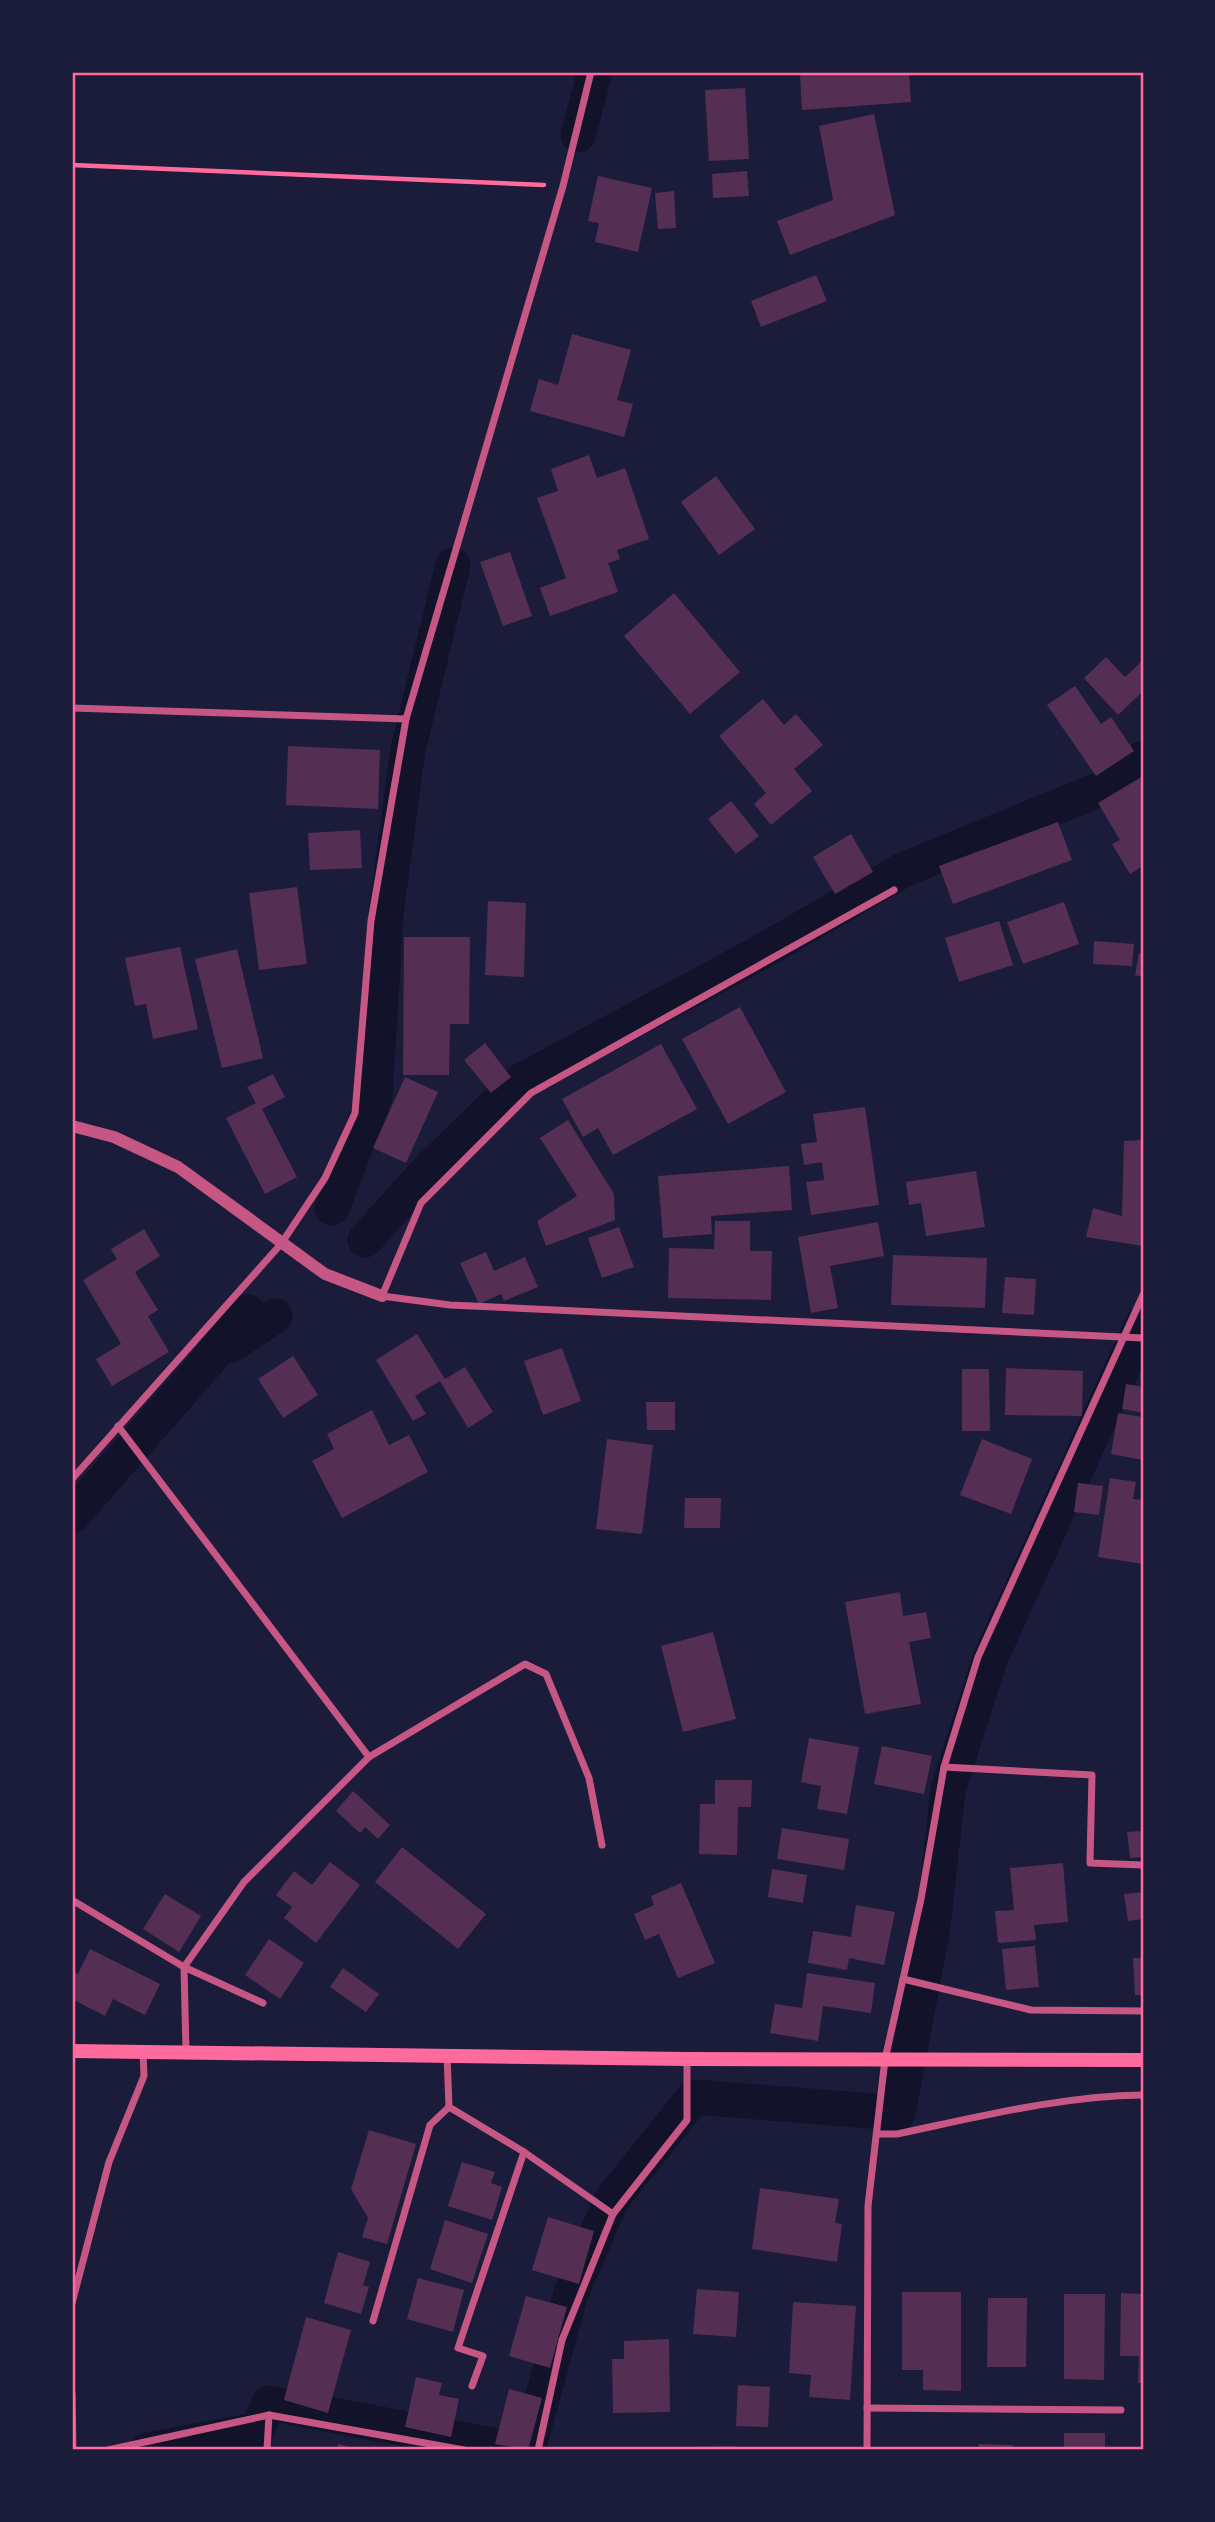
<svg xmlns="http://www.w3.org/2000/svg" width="1215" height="2522" viewBox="0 0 1215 2522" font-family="'Open Sans',sans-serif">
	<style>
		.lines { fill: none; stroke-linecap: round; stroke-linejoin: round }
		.canal { stroke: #12122b; stroke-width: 35 }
		.building { fill: #542f53 }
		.path { stroke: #ff6b9d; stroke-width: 4.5 }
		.minor { stroke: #c65784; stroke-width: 7 }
		.tertiary { stroke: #c65784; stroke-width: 12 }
		.secondary { stroke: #ff6b9d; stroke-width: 14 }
		.neatline { fill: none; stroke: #ff6b9d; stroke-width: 2.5 }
	</style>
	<rect width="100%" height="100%" fill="#1b1b3a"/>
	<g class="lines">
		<!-- canal -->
		<g class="canal">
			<path d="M578,135L595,72"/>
			<path d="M332,1208L375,1096L386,914L408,749L453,565"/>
			<path d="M365,1240L431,1167L519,1082L756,955L903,870L1103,788L1143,758"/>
			<path d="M231,1345L275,1316"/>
			<path d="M72,1516L208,1361L248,1312"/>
			<path d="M147,2450L257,2430L269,2403L517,2450"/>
			<path d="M528,2450L571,2293L612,2199L694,2097L898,2113L932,1934L948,1791L956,1765L990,1659L1143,1323"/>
		</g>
	</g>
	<!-- building -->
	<g class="building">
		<path d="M840,72H909L911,102L802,110L800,74Z"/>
		<path d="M745,88L749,159L709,161L705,90Z"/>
		<path d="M874,114L895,215L790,255L777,221L833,200L819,126Z"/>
		<path d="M747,171L749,196L713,198L712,174Z"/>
		<path d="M598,176L652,188L638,252L595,242L599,223L588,221Z"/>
		<path d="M674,191L676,228L658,229L655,193Z"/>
		<path d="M816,275L827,301L761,327L751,301Z"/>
		<path d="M572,334L631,350L617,400L633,404L624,437L530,411L539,379L558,385Z"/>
		<path d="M589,455L597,478L625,468L649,539L617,550L620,559L608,563L618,592L550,616L540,588L566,578L537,498L558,491L551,469Z"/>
		<path d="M716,476L755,529L719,555L681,502Z"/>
		<path d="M510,552L532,616L503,626L480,562Z"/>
		<path d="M674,593L740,672L690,714L624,636Z"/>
		<path d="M1106,657L1125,677L1143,660V691L1118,715L1084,678Z"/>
		<path d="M1075,686L1101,724L1111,717L1134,751L1096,776L1047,705Z"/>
		<path d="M763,699L784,725L796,714L823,745L794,769L812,791L771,825L754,804L766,793L719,736Z"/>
		<path d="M288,746L380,750L378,809L286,805Z"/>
		<path d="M1143,776V866L1130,874L1112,844L1120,840L1098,803Z"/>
		<path d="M731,801L759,836L736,854L708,819Z"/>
		<path d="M1058,822L1072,860L953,904L939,866Z"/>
		<path d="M360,830L362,868L310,870L308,833Z"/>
		<path d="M851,834L873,872L835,894L813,857Z"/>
		<path d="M297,887L307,964L259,970L249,893Z"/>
		<path d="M488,901L526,903L524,977L485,975Z"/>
		<path d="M1064,902L1079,944L1023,964L1007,922Z"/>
		<path d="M999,921L1013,965L959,982L945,938Z"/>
		<path d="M404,937H470L469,1024H450L449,1075H403Z"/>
		<path d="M1094,941L1134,944L1132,966L1093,964Z"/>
		<path d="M180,947L198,1029L153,1039L146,1004L135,1006L125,958Z"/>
		<path d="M237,949L263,1058L222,1068L195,959Z"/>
		<path d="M1139,953L1143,954V977L1135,975Z"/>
		<path d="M740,1007L786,1092L728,1124L682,1039Z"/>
		<path d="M485,1043L511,1077L491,1093L464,1060Z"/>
		<path d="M661,1044L697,1109L613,1155L598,1128L583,1137L562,1099Z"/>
		<path d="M273,1074L285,1097L262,1109L297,1177L265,1194L226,1118L256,1103L247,1087Z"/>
		<path d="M405,1077L438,1092L406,1163L373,1148Z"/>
		<path d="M865,1107L879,1205L811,1215L806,1182L824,1180L822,1162L804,1165L801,1144L817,1142L813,1114Z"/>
		<path d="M568,1120L614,1194L615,1220L546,1246L537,1221L577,1196L540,1138Z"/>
		<path d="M1143,1140V1246L1086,1237L1093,1208L1122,1216L1124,1141Z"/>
		<path d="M789,1166L792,1210L711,1216L712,1234L663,1238L658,1176Z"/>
		<path d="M976,1171L985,1227L926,1236L921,1203L909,1205L906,1182Z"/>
		<path d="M715,1221H750V1251H772L771,1300L668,1298L669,1248L714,1249Z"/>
		<path d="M878,1222L884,1256L830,1266L838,1308L811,1313L798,1237Z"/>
		<path d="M619,1227L634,1267L602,1278L588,1238Z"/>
		<path d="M144,1229L160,1256L135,1272L158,1310L148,1316L169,1352L112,1386L96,1359L121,1344L83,1280L117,1259L111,1249Z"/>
		<path d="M486,1252L494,1271L525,1257L538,1287L504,1301L501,1294L479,1304L460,1263Z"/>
		<path d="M893,1255L987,1258L985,1308L891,1305Z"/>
		<path d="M1005,1277L1036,1279L1034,1315L1002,1313Z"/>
		<path d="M417,1334L445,1379L465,1367L493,1412L468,1428L440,1381L415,1396L426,1414L413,1421L376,1360Z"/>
		<path d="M562,1348L581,1401L543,1415L524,1361Z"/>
		<path d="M293,1356L318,1395L283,1418L258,1379Z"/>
		<path d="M1006,1368L1083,1371L1082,1416L1005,1415Z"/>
		<path d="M962,1369H989L990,1431H962Z"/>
		<path d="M1126,1384L1143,1387V1413L1122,1409Z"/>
		<path d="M646,1402H675V1430H647Z"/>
		<path d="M372,1410L389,1445L409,1435L428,1472L342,1518L312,1461L334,1449L327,1434Z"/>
		<path d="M1118,1413L1143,1417V1460L1111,1454Z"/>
		<path d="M607,1439L653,1445L642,1534L596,1529Z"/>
		<path d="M982,1439L1032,1459L1011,1514L960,1495Z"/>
		<path d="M1110,1478L1136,1482L1133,1499L1143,1500V1564L1098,1557Z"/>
		<path d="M1078,1483L1103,1486L1099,1515L1074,1512Z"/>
		<path d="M685,1498H721L720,1528H684Z"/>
		<path d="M900,1592L903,1616L926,1612L931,1638L909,1642L921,1704L865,1714L845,1602Z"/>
		<path d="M713,1632L736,1719L683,1732L661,1646Z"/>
		<path d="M809,1738L859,1747L847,1814L817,1809L821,1786L801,1782Z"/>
		<path d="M882,1746L932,1756L924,1794L874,1784Z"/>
		<path d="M715,1780H752L751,1807H738L737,1855L699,1854L700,1804H715Z"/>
		<path d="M353,1791L390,1825L378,1839L365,1827L360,1833L336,1811Z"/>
		<path d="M782,1828L849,1839L844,1870L777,1859Z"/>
		<path d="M1143,1831V1857L1130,1858L1127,1832Z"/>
		<path d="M402,1847L486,1914L458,1949L375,1882Z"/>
		<path d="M330,1862L360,1885L316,1943L284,1918L292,1907L276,1895L294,1871L312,1885Z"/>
		<path d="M1063,1863L1068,1922L1034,1925L1036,1940L998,1943L995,1911L1014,1910L1010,1868Z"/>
		<path d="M772,1869L807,1875L803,1903L768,1897Z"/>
		<path d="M681,1883L715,1963L678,1978L659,1934L645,1940L634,1914L654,1905L651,1896Z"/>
		<path d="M1143,1892V1919L1128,1921L1124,1894Z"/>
		<path d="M165,1894L201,1916L179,1952L143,1929Z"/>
		<path d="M856,1905L895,1912L884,1965L849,1958L847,1970L808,1963L813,1931L851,1937Z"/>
		<path d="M269,1939L304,1963L280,1999L245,1975Z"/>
		<path d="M1035,1946L1039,1987L1006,1990L1002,1949Z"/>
		<path d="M90,1949L160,1984L145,2015L113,1999L105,2016L72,1999V1971L78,1974Z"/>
		<path d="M1133,1958H1143V1995H1135Z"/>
		<path d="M343,1968L379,1994L366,2012L330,1987Z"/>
		<path d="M807,1973L875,1983L871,2013L823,2006L818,2041L770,2033L775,2004L802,2008Z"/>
		<path d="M369,2130L416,2144L387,2244L362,2237L368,2218L351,2189Z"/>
		<path d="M462,2162L495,2172L491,2183L502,2187L492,2220L448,2206Z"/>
		<path d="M760,2188L839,2199L835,2223L842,2224L837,2262L752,2249Z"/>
		<path d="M548,2217L594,2231L579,2284L532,2270Z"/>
		<path d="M445,2220L488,2234L472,2283L430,2269Z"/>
		<path d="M338,2252L370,2262L363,2285L369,2287L361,2314L324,2303Z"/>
		<path d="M418,2278L464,2290L453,2332L407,2319Z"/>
		<path d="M697,2289L739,2292L736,2337L693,2334Z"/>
		<path d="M902,2292H961V2391L923,2390V2370H902Z"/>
		<path d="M1121,2293L1143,2294V2383H1138L1139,2356H1120Z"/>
		<path d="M1064,2294H1105L1104,2380L1064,2379Z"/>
		<path d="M526,2296L567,2307L550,2368L509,2356Z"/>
		<path d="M988,2298H1027L1026,2367H987Z"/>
		<path d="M793,2302L856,2306L850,2400L809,2397L811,2375L789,2373Z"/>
		<path d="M306,2317L351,2330L328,2413L284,2400Z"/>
		<path d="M669,2339L670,2412L613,2413L612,2359H624V2341Z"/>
		<path d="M416,2377L442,2383L439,2395L459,2399L451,2437L405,2427Z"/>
		<path d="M738,2385L770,2387L768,2427L736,2426Z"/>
		<path d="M509,2389L542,2398L528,2450L495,2444Z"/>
		<rect x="1064" y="2433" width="41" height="17"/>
		<path d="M338,2444L357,2449V2450H337Z"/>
		<path d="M979,2444L1013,2445L1012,2450H979Z"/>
		<path d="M735,2446V2450H687V2447Z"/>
	</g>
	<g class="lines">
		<!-- path -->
		<path class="path" d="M72,165L544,185"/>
		<!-- minor -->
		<g class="minor">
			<path d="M72,708L406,719"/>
			<path d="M894,890L531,1093L421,1203L382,1296L450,1305L1143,1338"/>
			<path d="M118,1426L369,1757"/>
			<path d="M72,1479L281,1244L325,1178L355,1113L371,921L406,719L563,186L591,72"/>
			<path d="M944,1767L1092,1775L1090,1863L1143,1865"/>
			<path d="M72,1900L184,1967L263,2003"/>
			<path d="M903,1979L1031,2010L1143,2011"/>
			<path d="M186,2052L184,1967L244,1882L369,1757L525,1664L546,1674L589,1778L602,1845"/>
			<path d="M447,2055L449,2107L524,2152L613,2214"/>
			<path d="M877,2134H897C978,2117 1060,2096 1143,2095"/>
			<path d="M72,2303L109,2162L144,2076L143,2053"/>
			<path d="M373,2321L430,2125L449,2107"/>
			<path d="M472,2386L483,2356L458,2348L524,2152"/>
			<path d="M72,2394L73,2450"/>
			<path d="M867,2408L1121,2410"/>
			<path d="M108,2450L269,2415L464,2450"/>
			<path d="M267,2450L269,2415"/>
			<path d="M538,2450L562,2340L613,2214L687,2120V2059"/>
			<path d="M867,2450L868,2206L885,2059L921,1899L944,1767L978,1657L1143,1295"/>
		</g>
		<!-- tertiary -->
		<path class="tertiary" d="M72,1126L114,1137L178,1167L325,1274L382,1296"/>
		<!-- secondary -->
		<path class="secondary" d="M72,2051L687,2059L1143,2060"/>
	</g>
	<!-- border -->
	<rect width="1215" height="2522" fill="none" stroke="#1b1b3a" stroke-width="147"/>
	<rect x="74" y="74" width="1068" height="2374" class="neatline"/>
</svg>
